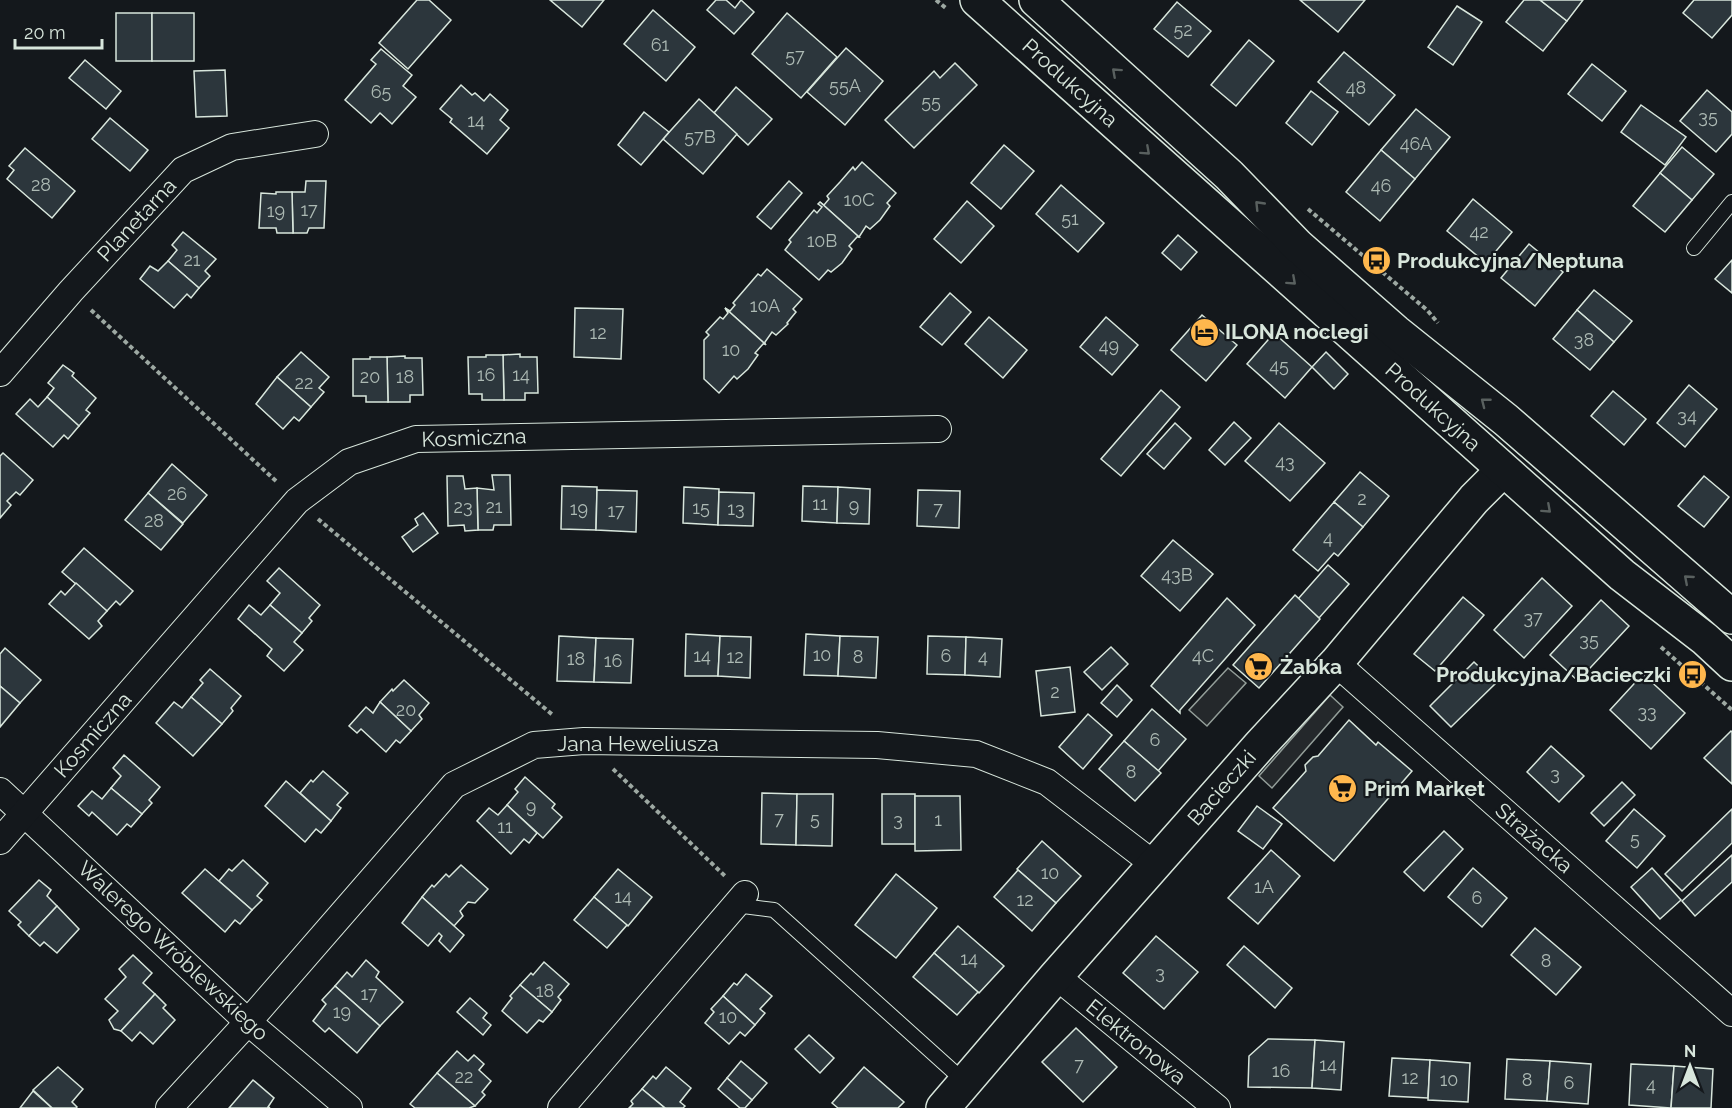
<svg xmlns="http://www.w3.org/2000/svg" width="1732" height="1108" viewBox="0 0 1732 1108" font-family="Raleway,sans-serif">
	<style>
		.parking { fill: #24282b; stroke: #939e99; stroke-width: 1.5 }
		.building { fill: #2c363c; stroke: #d8e6dc; stroke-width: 1.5 }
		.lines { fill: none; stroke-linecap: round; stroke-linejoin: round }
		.service-casing { stroke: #d8e6dc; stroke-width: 16 }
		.minor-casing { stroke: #d8e6dc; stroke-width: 28 }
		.tertiary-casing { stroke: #d8e6dc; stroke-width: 36 }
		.secondary-casing { stroke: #d8e6dc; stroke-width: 36 }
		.path { stroke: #9da8a2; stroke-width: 4; stroke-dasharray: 4.5 3; stroke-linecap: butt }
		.service { stroke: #14181c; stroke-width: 14 }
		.minor { stroke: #14181c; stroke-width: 26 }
		.tertiary { stroke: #14181c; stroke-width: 33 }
		.secondary { stroke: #14181c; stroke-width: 33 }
		.oneway { stroke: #59605f }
		.labels { text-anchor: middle; stroke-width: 4.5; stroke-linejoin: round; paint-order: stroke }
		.number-label { font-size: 18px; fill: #adbab4 }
		.street-label { font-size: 21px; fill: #d8e6dc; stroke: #14181c }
		.poi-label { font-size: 21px; font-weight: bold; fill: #d8e6dc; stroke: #14181c; text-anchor: start }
	</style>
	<rect width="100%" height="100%" fill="#14181c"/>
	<!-- parking -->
	<g class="parking">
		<path d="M1228,668L1246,683L1207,726L1189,710Z"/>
		<path d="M1330,695L1343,707L1272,788L1259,776Z"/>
	</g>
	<!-- building -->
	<g class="building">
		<path d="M417,0H429L451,20L408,69L379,43Z"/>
		<path d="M550,0H604L582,27Z"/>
		<path d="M716,0H726L735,8L741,0L754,12L734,34L707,10Z"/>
		<path d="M1300,0H1365L1338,32Z"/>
		<path d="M1524,0H1540L1567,21L1543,51L1506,22Z"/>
		<path d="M1540,0H1583L1567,21Z"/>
		<path d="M1694,0H1732V15L1712,38L1683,13Z"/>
		<path d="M1177,2L1211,31L1188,57L1154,29Z"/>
		<path d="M1457,6L1482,22L1453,65L1428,47Z"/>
		<path d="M653,10L695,47L666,81L624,44Z"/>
		<rect x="116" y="13" width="36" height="48"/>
		<rect x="152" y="13" width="42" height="48"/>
		<path d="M787,13L837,57L801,98L752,54Z"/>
		<path d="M1249,40L1274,61L1236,106L1211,85Z"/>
		<path d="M846,48L883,81L845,125L807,92Z"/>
		<path d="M381,49L412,75L403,86L416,97L392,124L380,113L371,123L345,100L376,64L371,60Z"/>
		<path d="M1344,52L1395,95L1369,125L1318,82Z"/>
		<path d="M85,60L121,91L106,109L69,78Z"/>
		<path d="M955,63L977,85L914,148L885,120L934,71L940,78Z"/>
		<path d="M1592,64L1626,91L1602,121L1568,94Z"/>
		<path d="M225,70L227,116L196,117L194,71Z"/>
		<path d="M461,85L472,95L475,93L484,101L490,94L508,110L500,120L509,128L487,154L450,122L452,119L440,109Z"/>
		<path d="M736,87L772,119L748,145L714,113Z"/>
		<path d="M1707,90L1732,112V134L1716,152L1680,121Z"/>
		<path d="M1311,91L1338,112L1312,145L1286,123Z"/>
		<path d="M699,99L737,134L703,174L663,139Z"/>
		<path d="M1641,105L1686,137L1665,165L1621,132Z"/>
		<path d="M1416,109L1450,137L1415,179L1381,150Z"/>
		<path d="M644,112L669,132L641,165L618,145Z"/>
		<path d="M110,118L148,150L130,171L92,139Z"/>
		<path d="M1004,145L1034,171L1001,209L971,183Z"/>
		<path d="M1682,147L1714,174L1692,200L1660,173Z"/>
		<path d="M25,148L75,191L52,218L7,179L14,170L9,166Z"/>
		<path d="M1381,150L1415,179L1380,221L1346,192Z"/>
		<path d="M862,162L896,193L887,203L890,206L880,220L870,229L866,226L859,237L820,202L824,205L829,199L827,196L840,182L853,167L855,170Z"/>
		<path d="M1660,173L1692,200L1665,232L1633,206Z"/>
		<path d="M306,181H326L324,228H309L307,233H293L292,192H305Z"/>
		<path d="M789,181L802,193L771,229L757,217Z"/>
		<path d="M1061,185L1104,223L1078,252L1036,214Z"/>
		<path d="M276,192H292L293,233H277L276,228H259L261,193L276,194Z"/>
		<path d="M1473,199L1512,232L1486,263L1447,231Z"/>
		<path d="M967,201L994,226L961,263L934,239Z"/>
		<path d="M820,202L859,237H857L849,246L852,249L842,263L831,272L828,270L819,280L785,250L791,242L789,240L814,210L817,213L822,207L818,204Z"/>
		<path d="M183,232L216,259L205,271L210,276L199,288L168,261L177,250L172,245Z"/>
		<path d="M1178,235L1197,252L1181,270L1162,253Z"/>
		<path d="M1529,244L1563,272L1535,306L1501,278Z"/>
		<path d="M1732,260V293L1715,279Z"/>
		<path d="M168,261L199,288L191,298L187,294L174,308L140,279L150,266L158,271Z"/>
		<path d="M767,269L802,299L793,309L796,312L787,323L788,324L776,335L772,332L765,342V344L725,308L730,311L735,305L733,303L758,274L761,276Z"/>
		<path d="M1594,290L1632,321L1614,342L1577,310Z"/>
		<path d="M950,293L971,312L942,345L920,327Z"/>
		<path d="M575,308L623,309L621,359L574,357Z"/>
		<path d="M725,308L765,344H763L755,353L758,355L748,369L737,379L734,376L719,393L704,379V340L709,335L706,332L720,317L723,319L728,313Z"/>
		<path d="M1577,310L1614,342L1590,370L1553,339Z"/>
		<path d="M1202,315L1237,345L1206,381L1171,350Z"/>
		<path d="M989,317L1027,350L1003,378L965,344Z"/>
		<path d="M1106,317L1138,345L1112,375L1080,347Z"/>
		<path d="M1274,333L1312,367L1285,398L1247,364Z"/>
		<path d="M301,352L329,377L319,388L324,392L311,407L277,377Z"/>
		<path d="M1326,352L1348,374L1334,389L1312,367Z"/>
		<path d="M520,354V357H537L538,393H525V400H504L503,355Z"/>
		<path d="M486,355H503L504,400H482V394H469L468,357H486Z"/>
		<path d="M405,356V358H422L423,395H410V402H388L387,357Z"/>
		<path d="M370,357H387L388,402H366V396H353V359H370Z"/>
		<path d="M63,365L74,373L72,376L96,398L86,410L90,413L79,426L47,397L54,388L48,383Z"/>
		<path d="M277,377L311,407L299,421L294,417L283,429L256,404Z"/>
		<path d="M1689,385L1717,409L1685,447L1657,423Z"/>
		<path d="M1161,390L1180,407L1121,476L1101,459Z"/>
		<path d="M1613,391L1646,419L1624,445L1591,416Z"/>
		<path d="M47,397L79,426L68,439L64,435L53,447L16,414L30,399L38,407Z"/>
		<path d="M1234,422L1251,438L1225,465L1209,450Z"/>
		<path d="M1175,423L1191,438L1164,469L1147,454Z"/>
		<path d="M1279,423L1325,463L1290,501L1245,461Z"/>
		<path d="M3,453L33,480L20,495L16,492L7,501L11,505L0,518V456Z"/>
		<path d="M172,464L207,495L183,523L148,493Z"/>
		<path d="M1360,472L1389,496L1363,527L1334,502Z"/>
		<path d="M492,475H510L511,525H494L493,530H478L477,488L494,490Z"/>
		<path d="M447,476H463L465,489L477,488L478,530L465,531L464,525L448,526Z"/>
		<path d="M1704,476L1729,497L1704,527L1678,506Z"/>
		<path d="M562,486L597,487L596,530L561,529Z"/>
		<path d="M803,486L838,487L837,523L802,521Z"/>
		<path d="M684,487L719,489L718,525L683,523Z"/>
		<path d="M838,487L870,489L869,524L837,523Z"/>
		<path d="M597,490L637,491L636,532L596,530Z"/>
		<path d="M918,490L960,491L959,528L917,526Z"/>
		<path d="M719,492L754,493L753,526L718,525Z"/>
		<path d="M148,493L183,524L161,550L125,520Z"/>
		<path d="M1334,502L1363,527L1338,556L1334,553L1318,571L1293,550Z"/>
		<path d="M423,513L438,533L413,552L402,537L418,525L415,519Z"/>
		<path d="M1173,540L1213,574L1180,611L1141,576Z"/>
		<path d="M84,548L133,591L120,605L116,601L107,611L62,572Z"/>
		<path d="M1328,565L1349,584L1319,618L1298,599Z"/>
		<path d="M279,568L320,605L309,618L312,621L302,633L270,605L280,593L267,581Z"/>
		<path d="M1542,578L1572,606L1524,658L1494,630Z"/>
		<path d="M76,583L107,611L98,621L102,626L89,639L49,604L61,591L65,595Z"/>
		<path d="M1295,595L1320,619L1259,688L1233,665Z"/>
		<path d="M1463,597L1484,615L1435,671L1414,654Z"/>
		<path d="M1227,598L1255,625L1180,710V713L1151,686Z"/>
		<path d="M1601,600L1629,626L1578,681L1550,655Z"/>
		<path d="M249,605L261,615L270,605L302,633L294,642L303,650L284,671L267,656L272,649L238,619Z"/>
		<path d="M686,634L720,636L718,676H685Z"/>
		<path d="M806,634L840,636L838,676L804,675Z"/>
		<path d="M559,636L596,638L594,682L557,681Z"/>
		<path d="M720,636L751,637L750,678L718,676Z"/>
		<path d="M840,636L878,637L876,678L838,676Z"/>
		<path d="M928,636L966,637L965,675L927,674Z"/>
		<path d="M966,637L1002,639L1000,677L965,675Z"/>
		<path d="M596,638L633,639L631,683L594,682Z"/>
		<path d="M1111,647L1128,664L1102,690L1084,672Z"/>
		<path d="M5,648L41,680L20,703L0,686V654Z"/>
		<path d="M1474,662L1496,683L1451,727L1430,706Z"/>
		<path d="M1070,667L1075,712L1041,716L1036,671Z"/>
		<path d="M210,669L241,696L231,708L233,711L222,724L191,697L203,683L200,680Z"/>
		<path d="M1643,674L1685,713L1651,749L1610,710Z"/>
		<path d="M404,680L429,703L419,715L422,719L411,731L380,702L392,689L393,691Z"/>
		<path d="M1117,685L1132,700L1117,717L1101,703Z"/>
		<path d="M0,686L20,703L0,727Z"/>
		<path d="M191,697L222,724L193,756L156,723L174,702L182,708Z"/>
		<path d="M380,702L411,731L400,743L396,740L386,752L361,729L357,733L349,726L366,707L373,713Z"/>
		<path d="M1152,709L1186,739L1158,771L1124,741Z"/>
		<path d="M1088,714L1112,735L1083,769L1059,747Z"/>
		<path d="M1349,720L1376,745L1378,742L1412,771L1334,861L1273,808L1306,771L1305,765L1313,757L1318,756Z"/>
		<path d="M1731,731L1732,732V784L1704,758Z"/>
		<path d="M1124,741L1161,773L1135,801L1099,769Z"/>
		<path d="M1551,746L1584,776L1559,802L1527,772Z"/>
		<path d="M124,755L160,787L149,800L152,803L142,814L111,788L121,776L113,768Z"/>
		<path d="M323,771L348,793L337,805L341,808L331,821L300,793L311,780L313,782Z"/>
		<path d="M525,777L555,804L552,808L562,817L543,838L507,805L518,792L515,789Z"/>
		<path d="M286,781L331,821L321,833L316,829L305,842L265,806Z"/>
		<path d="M1622,782L1635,795L1604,826L1591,813Z"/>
		<path d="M111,788L142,814L131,827L127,824L117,835L92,812L89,816L78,806L92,791L102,799Z"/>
		<path d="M762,793L797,794L796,845L761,844Z"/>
		<path d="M797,794H833L832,846L796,845Z"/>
		<rect x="882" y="794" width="33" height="50"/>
		<path d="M915,796H960L961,850L915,851Z"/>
		<path d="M507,805L537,833L529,843L524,839L511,854L477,821L489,808L498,815Z"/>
		<path d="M1257,806L1282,824L1263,849L1238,831Z"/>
		<path d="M1634,809L1665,836L1637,868L1606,841Z"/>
		<path d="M1732,809V843L1682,891L1665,874Z"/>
		<path d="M1444,831L1463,849L1424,891L1404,872Z"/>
		<path d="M1042,841L1081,876L1056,903L1017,869Z"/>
		<path d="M1271,850L1300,876L1258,924L1228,898Z"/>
		<path d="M1732,855V882L1695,916L1682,901Z"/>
		<path d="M243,860L268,883L257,896L262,900L252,910L219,881L229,869L232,871Z"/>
		<path d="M461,865L488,889L475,903L468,902L460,911L463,916L454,926L422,897L432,885L434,887L446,874L449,877Z"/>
		<path d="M1473,868L1507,898L1482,927L1448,897Z"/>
		<path d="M1652,868L1681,900L1660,919L1631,887Z"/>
		<path d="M205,869L252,910L240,924L235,920L225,932L182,893Z"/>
		<path d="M618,869L652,897L628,926L594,897Z"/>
		<path d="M1018,870L1056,903L1032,931L994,897Z"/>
		<path d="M896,874L937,908L896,958L855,925Z"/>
		<path d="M39,880L51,890L47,896L57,906L29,936L18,925L21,922L9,911Z"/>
		<path d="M422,897L464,935L450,952L439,941L442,936L439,933L428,946L402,923Z"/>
		<path d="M594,897L627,925L607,948L574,920Z"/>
		<path d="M57,906L79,929L57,953L44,942L40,946L29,936Z"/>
		<path d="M958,926L1004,966L979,993L934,953Z"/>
		<path d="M1535,928L1581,967L1556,995L1511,955Z"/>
		<path d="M1156,936L1198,972L1164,1009L1123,973Z"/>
		<path d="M1244,946L1292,988L1275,1008L1227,965Z"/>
		<path d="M934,953L978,992L957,1015L913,977Z"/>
		<path d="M133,955L152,973L143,983L155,994L121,1031L114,1029L109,1020L118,1011L105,999L126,977L119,969Z"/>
		<path d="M366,960L379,972L376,977L403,1002L380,1026L335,986L347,972L352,977Z"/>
		<path d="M544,962L569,984L558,997L561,1000L552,1012L520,985L531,973L533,975Z"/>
		<path d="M746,974L772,996L760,1009L765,1013L755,1025L723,996L734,983L737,985Z"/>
		<path d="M520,985L552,1012L543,1022L539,1020L527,1033L502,1011L512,998L510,996Z"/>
		<path d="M335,986L380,1026L357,1053L329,1028L325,1032L313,1021L326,1004L322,1000Z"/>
		<path d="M155,994L166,1005L163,1008L175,1020L153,1044L140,1032L132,1041L121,1031Z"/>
		<path d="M723,996L755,1025L745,1036L740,1032L729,1044L705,1023L714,1012L711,1009Z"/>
		<path d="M470,998L487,1013L483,1018L491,1025L483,1035L457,1012Z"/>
		<path d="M1076,1028L1117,1067L1083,1102L1042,1062Z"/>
		<path d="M809,1035L834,1058L820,1073L795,1049Z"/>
		<path d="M1268,1039L1315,1040L1312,1088L1248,1087L1249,1056Z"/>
		<path d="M1315,1040L1344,1042L1341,1090L1312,1088Z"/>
		<path d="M457,1051L468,1061L474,1055L484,1064L479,1070L491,1081L482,1092L485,1095L475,1106L437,1073Z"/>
		<path d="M1392,1058L1430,1060L1428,1098L1389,1096Z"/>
		<path d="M1507,1059L1550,1061L1547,1101L1505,1099Z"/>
		<path d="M1430,1060L1470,1063L1468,1102L1428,1100Z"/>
		<path d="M741,1061L767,1083L752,1100L727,1078Z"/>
		<path d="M1550,1061L1591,1064L1588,1104L1547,1101Z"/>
		<path d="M1631,1064L1674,1066L1671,1108L1629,1105Z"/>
		<path d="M1674,1066L1713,1069L1711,1108H1671Z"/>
		<path d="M58,1067L83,1089L72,1102L77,1107L76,1108H52L33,1090Z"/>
		<path d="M666,1067L691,1088L680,1102L685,1106L683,1108H665L642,1089L653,1076L656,1079Z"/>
		<path d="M864,1067L904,1102L898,1108H838L832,1103Z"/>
		<path d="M437,1073L475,1106L469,1108H415L410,1104Z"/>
		<path d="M727,1078L752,1100L745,1108H740L718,1089Z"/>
		<path d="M253,1080L274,1098L268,1107L270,1108H229Z"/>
		<path d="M642,1089L665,1108H629L633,1104L631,1101Z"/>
		<path d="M33,1091L52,1108H20Z"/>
	</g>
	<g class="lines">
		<defs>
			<g id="service">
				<path d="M1694,248L1732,202"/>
				<path d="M735,905L774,910L965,1082"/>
			</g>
			<g id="minor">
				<path d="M0,373L71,291L183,170L232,147L315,134"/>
				<path d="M1336,663L1732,1013"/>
				<path d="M0,791L248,1022L349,1108"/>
				<path d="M0,841L297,501L349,462L416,439L938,429"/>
				<path d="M1056,976L1217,1108"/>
				<path d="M169,1108L248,1022L454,785L534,745L584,741L877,745L976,754L1047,782L1155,865"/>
				<path d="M561,1108L745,894"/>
			</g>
			<path id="tertiary" d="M943,1108L1056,976L1261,744L1336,663L1474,499L1503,470"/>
			<g id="secondary">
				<path d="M977,0L1622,575L1705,639L1732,664"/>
				<path d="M1036,0L1229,175L1298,246L1396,332L1506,420L1732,617"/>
			</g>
		</defs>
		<!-- service casing -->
		<use href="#service" class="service-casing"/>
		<!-- minor casing -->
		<use href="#minor" class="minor-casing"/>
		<!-- tertiary casing -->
		<use href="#tertiary" class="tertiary-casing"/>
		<!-- secondary casing -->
		<use href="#secondary" class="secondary-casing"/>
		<!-- path -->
		<g class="path">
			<path d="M936,0L947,9"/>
			<path d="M1308,209L1427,310L1438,323"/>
			<path d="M91,310L277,482"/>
			<path d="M318,519L554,716"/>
			<path d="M1661,647L1732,710"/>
			<path d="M613,769L725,876"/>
		</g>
		<!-- service -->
		<use href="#service" class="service"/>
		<!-- minor -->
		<use href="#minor" class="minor"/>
		<!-- tertiary -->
		<use href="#tertiary" class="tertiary"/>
		<!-- secondary -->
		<use href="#secondary" class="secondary"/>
	</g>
	<!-- one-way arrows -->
	<defs><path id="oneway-chevron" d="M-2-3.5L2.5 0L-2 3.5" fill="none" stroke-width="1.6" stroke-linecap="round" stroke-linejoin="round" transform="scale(1.5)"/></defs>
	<g class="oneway">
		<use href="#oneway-chevron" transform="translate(1116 72) rotate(-138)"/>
		<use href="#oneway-chevron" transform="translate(1146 151) rotate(42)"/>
		<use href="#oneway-chevron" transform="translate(1259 205) rotate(-134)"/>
		<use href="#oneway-chevron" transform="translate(1292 281) rotate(42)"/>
		<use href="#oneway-chevron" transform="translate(1485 402) rotate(-142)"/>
		<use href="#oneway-chevron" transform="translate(1547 509) rotate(42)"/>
		<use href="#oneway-chevron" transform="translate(1688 579) rotate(-139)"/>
	</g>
	<!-- icons -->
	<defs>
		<symbol id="bus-disc" viewBox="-11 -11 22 22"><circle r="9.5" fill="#ffb74d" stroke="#14181c"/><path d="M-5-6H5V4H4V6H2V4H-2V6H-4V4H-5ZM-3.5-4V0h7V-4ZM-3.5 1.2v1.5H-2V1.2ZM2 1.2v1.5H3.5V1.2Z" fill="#111"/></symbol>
		<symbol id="hotel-disc" viewBox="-11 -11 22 22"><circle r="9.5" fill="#ffb74d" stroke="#14181c"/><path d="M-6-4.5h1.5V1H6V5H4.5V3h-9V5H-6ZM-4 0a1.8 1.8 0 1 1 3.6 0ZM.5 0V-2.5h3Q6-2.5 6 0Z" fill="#111"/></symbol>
		<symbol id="supermarket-disc" viewBox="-11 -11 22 22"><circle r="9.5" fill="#ffb74d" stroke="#14181c"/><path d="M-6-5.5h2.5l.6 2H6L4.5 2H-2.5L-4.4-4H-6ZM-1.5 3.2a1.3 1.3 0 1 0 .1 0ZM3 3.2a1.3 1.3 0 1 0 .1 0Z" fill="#111"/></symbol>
	</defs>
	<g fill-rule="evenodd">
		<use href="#bus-disc" x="1360" y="244" width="33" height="33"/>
		<use href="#hotel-disc" x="1188" y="316" width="33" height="33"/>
		<use href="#supermarket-disc" x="1242" y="650" width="33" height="33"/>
		<use href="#bus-disc" x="1676" y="658" width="33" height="33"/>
		<use href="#supermarket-disc" x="1326" y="772" width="33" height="33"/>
	</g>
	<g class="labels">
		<!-- number labels -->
		<g class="number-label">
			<text x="1183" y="36">52</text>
			<text x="660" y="51">61</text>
			<text x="795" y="62">57</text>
			<text x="845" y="92">55A</text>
			<text x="1356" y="94">48</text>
			<text x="381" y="98">65</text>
			<text x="931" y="108">55</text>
			<text x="1708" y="123">35</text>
			<text x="476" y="127">14</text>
			<text x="700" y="143">57B</text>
			<text x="1416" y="150">46A</text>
			<text x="41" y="191">28</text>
			<text x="1381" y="192">46</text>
			<text x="859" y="206">10C</text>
			<text x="309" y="216">17</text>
			<text x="276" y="217">19</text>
			<text x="1070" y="225">51</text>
			<text x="1479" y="238">42</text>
			<text x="822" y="247">10B</text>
			<text x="192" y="266">21</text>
			<text x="765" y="312">10A</text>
			<text x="598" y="339">12</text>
			<text x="1584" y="346">38</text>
			<text x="1109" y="352">49</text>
			<text x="731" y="356">10</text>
			<text x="1279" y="372">45</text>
			<text x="486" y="381">16</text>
			<text x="521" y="381">14</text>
			<text x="370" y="383">20</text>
			<text x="405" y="383">18</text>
			<text x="304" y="389">22</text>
			<text x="1687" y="422">34</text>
			<text x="1285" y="468">43</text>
			<text x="177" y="500">26</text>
			<text x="1362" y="505">2</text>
			<text x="820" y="510">11</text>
			<text x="854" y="512">9</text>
			<text x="463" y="513">23</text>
			<text x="494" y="513">21</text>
			<text x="701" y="514">15</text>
			<text x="579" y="515">19</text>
			<text x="736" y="515">13</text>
			<text x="938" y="515">7</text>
			<text x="616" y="517">17</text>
			<text x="154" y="527">28</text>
			<text x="1328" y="544">4</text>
			<text x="1177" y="581">43B</text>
			<text x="1533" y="624">37</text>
			<text x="1589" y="646">35</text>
			<text x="822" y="661">10</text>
			<text x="702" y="662">14</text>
			<text x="946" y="662">6</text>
			<text x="1203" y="662">4C</text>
			<text x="735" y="663">12</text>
			<text x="858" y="663">8</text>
			<text x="983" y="663">4</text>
			<text x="576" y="665">18</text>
			<text x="613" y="667">16</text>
			<text x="1055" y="698">2</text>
			<text x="406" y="716">20</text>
			<text x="1647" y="718">33</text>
			<text x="1155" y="746">6</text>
			<text x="1131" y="778">8</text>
			<text x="1555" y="780">3</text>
			<text x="531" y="813">9</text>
			<text x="779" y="825">7</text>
			<text x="815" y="825">5</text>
			<text x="898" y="826">3</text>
			<text x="938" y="826">1</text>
			<text x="505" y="833">11</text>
			<text x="1635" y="845">5</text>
			<text x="1050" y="879">10</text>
			<text x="1264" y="893">1A</text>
			<text x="623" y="903">14</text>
			<text x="1477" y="904">6</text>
			<text x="1025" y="906">12</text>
			<text x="969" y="965">14</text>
			<text x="1546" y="967">8</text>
			<text x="1160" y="979">3</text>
			<text x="545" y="997">18</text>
			<text x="369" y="1000">17</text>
			<text x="342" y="1018">19</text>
			<text x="728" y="1023">10</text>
			<text x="1079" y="1071">7</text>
			<text x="1328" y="1071">14</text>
			<text x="1281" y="1077">16</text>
			<text x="464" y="1083">22</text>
			<text x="1410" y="1084">12</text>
			<text x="1449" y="1086">10</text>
			<text x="1527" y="1086">8</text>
			<text x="1569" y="1089">6</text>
			<text x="1651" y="1091">4</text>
		</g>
		<!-- street labels -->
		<g class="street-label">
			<text transform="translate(1070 83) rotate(42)" y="7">Produkcyjna</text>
			<text transform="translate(137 220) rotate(-47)" y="7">Planetarna</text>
			<text transform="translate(1433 407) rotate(42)" y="7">Produkcyjna</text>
			<text transform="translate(474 438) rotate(-2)" y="7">Kosmiczna</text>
			<text transform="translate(93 735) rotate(-49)" y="7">Kosmiczna</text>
			<text x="638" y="751">Jana Heweliusza</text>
			<text transform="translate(1222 788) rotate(-49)" y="7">Bacieczki</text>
			<text transform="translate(1534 838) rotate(41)" y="7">Strażacka</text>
			<text transform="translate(173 951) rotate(43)" y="7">Walerego Wróblewskiego</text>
			<text transform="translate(1136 1042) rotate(39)" y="7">Elektronowa</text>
		</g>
		<!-- poi labels -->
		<g class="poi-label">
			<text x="1397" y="268">Produkcyjna/Neptuna</text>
			<text x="1225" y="339">ILONA noclegi</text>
			<text x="1280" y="674">Żabka</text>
			<text x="1671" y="682" text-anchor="end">Produkcyjna/Bacieczki</text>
			<text x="1364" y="796">Prim Market</text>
		</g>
	</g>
	<!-- north arrow -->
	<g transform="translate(1690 1066)" stroke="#14181c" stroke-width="4.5" paint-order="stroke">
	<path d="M0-4.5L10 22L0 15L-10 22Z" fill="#d8e6dc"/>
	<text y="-9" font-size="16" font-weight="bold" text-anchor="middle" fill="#d8e6dc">N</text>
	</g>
	<!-- scale -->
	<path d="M15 39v9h87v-9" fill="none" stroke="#d8e6dc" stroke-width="3"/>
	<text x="24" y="39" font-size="18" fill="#d8e6dc" stroke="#14181c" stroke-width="4.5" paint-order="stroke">20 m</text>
</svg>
